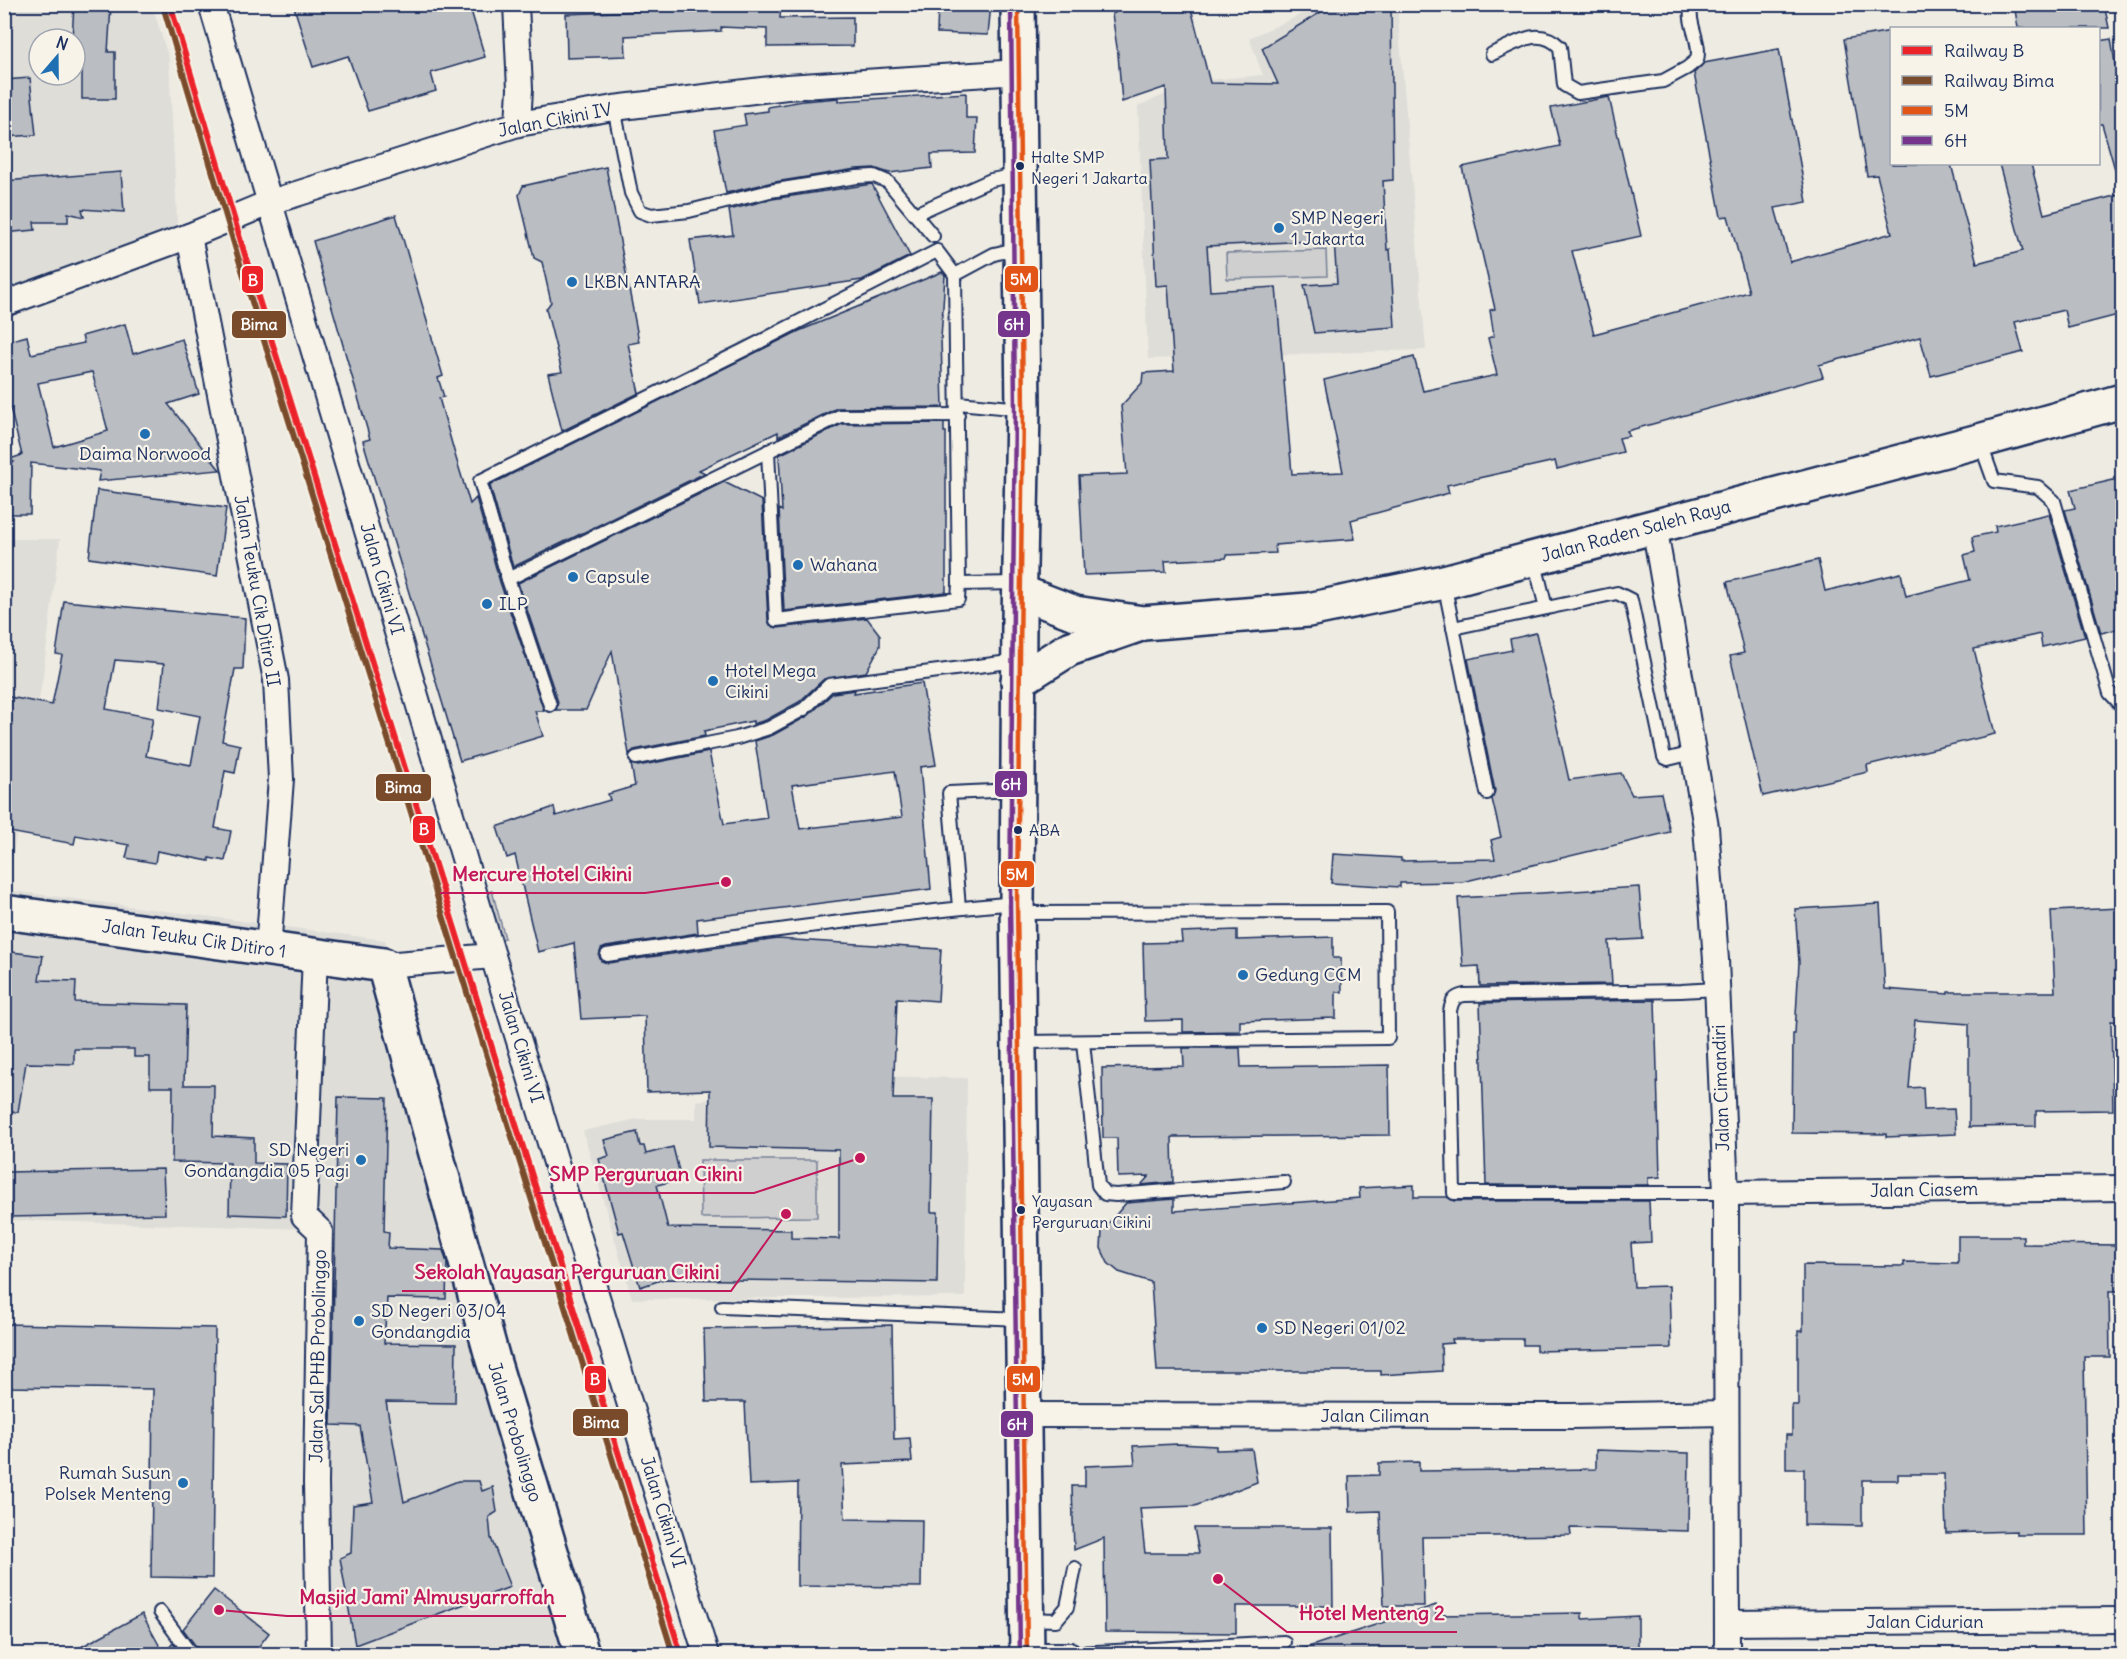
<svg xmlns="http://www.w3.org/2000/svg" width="2127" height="1659" viewBox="0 0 2127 1659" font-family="Delius,sans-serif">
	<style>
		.built { fill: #deddd8; fill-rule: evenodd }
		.green { fill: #cfcfcf; stroke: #757f96; stroke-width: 1.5 }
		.building { fill: #babdc2; stroke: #1b2f5e; stroke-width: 1.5; fill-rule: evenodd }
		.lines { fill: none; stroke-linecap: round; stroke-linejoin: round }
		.lane-casing { stroke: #1b2f5e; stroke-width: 16 }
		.street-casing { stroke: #1b2f5e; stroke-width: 28 }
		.secondary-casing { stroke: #1b2f5e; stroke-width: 38 }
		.lane { stroke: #f7f3e8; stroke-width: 12 }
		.street { stroke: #f7f3e8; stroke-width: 24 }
		.secondary { stroke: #f7f3e8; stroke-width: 33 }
		.bus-1-casing { stroke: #f7f3e8; stroke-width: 9 }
		.bus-2-casing { stroke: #f7f3e8; stroke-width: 9 }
		.bus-1 { stroke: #e35517; stroke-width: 4.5 }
		.bus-2 { stroke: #75358c; stroke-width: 4.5 }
		.rail-1-casing { stroke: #f7f3e8; stroke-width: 10 }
		.rail-2-casing { stroke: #f7f3e8; stroke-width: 10 }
		.rail-1 { stroke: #ec2329; stroke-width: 6 }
		.rail-2 { stroke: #7a4b2a; stroke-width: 6 }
		.bus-dot { fill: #1b2f5e; stroke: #f7f3e8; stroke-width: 2 }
		.poi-dot { fill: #1f6fb2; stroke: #f7f3e8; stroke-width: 2 }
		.labels { text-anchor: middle; stroke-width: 4.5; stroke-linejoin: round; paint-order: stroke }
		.bus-label { font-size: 16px; fill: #1b2f5e; stroke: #f7f3e8; text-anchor: start }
		.street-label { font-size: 18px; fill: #1b2f5e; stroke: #f7f3e8 }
		.poi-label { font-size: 18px; fill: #1b2f5e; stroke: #f7f3e8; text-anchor: start }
		.leader { fill: none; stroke: #c2185b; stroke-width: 2 }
		.callout-dot { fill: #c2185b; stroke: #f7f3e8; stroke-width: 2 }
		.callout-label { font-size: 20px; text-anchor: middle; font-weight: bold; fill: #c2185b; stroke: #f7f3e8; stroke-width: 4.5; stroke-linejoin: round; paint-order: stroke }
		.line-badge { stroke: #f7f3e8; stroke-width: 2 }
		.badge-label { font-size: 16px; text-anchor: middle; font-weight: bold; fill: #fff }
	</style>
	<rect width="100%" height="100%" fill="#eeebe2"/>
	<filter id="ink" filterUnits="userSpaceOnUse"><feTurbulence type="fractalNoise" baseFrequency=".0167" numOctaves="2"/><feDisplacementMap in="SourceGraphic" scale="12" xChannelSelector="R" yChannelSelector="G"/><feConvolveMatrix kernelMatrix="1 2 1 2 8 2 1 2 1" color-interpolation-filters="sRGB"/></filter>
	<g filter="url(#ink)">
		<!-- built -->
		<g class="built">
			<path d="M5,5H152L169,59L178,239L5,292ZM39,39H75V75H39Z"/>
			<path d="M1299,5H1397L1426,350L1148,359L1138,106L1197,81L1263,75L1249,38L1300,15Z"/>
			<path d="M5,539H60L43,676L7,890L385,940L445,1128L600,1654H312L310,1229L5,1220Z"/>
			<path d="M716,1073L967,1078L965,1297L632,1299L583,1131L637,1119H696V1101L717,1098Z"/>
		</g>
		<!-- green -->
		<g class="green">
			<path d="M1326,250L1327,276L1227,279L1226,253Z"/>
			<path d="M492,891L505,938L483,944L470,897Z"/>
			<path d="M700,1160H817V1217L701,1218Z"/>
		</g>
		<!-- building -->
		<g class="building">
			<path d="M74,4L111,6L108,52H115V99H82V67H75V39H72Z"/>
			<path d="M293,4H469L485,57L431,73L436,91L368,111L348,56L313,67Z"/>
			<path d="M664,4H781L780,18L853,17V46L767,47V29L721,27V31L625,36L626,56L567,58L566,14L664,10Z"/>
			<path d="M938,4H991L988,35L937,33Z"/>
			<path d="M1114,4H1190L1210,83L1278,84L1262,48L1334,4H1391L1393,180L1383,181L1387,250L1390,249L1395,327L1314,333L1304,285L1337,283L1334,240L1207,246L1210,291L1276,287L1292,474L1343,472L1324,380L1414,357L1423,391L1497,375L1488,338L1494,336L1490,310L1495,309L1462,167L1560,146L1551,108L1609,97L1641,236L1572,251L1594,334L1749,292L1728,216L1721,217L1694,73L1704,63L1779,49L1807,202L1775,208L1790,262L1892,233L1877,175L1867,176L1844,39L1892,31V164H1951L1977,263L2023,251L1999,164H2031L2044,214L2122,194V314L2068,328L2064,310L2015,322L2023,352L1931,376L1920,337L1819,365L1823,377L1627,431L1629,436L1619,438L1623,452L1557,469L1555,461L1447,485L1449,493L1351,520L1355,539L1275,545L1276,553L1227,555L1226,558L1165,561L1166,572L1084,575L1079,476L1127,474L1121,406L1142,383L1143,373L1174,371L1168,285L1156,286L1150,160L1168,159L1166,87L1122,102L1118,54L1112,14L1115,13Z"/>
			<path d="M2014,4H2104L2109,28H2018Z"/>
			<path d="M2111,39L2122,105V172L2116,173L2102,124H2098V41Z"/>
			<path d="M30,78L36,135L4,137V80Z"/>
			<path d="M966,93V118H977L975,153L931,154L932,168L889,173L874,168L856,169L769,183L726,193L714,130L746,125L744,114L768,111V107L803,101L839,98V101Z"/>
			<path d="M606,167L639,342L628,344L639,393L562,431L548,374L562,372L546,309L551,302L542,262L534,258L519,195L523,186Z"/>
			<path d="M121,172L124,212L82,209L84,217L68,213V222H34L35,230L4,233V181Z"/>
			<path d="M872,184L910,256L862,280L700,304L690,240L733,235L729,210L772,199Z"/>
			<path d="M396,215L443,376L438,378L444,397L439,398L456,458L470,504L476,498L500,582L544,711H535L543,736L460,761L363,441L370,439L313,241Z"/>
			<path d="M942,272L945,275L941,339L943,407L837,408L778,437V432L699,470L705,473L513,567L490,486L492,484L799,331Z"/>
			<path d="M125,324L133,354L182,339L199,394L168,404L220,470L98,481L100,471L31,463L30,514H4V469L14,462L7,460L22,455L4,384V342L27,336L31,354L84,343L82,336ZM92,372L108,431L54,447L38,383Z"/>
			<path d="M944,423V432H946V592L784,611L779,509L782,511L779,455L842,424Z"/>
			<path d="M2122,478V628L2101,633L2065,510L2075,508L2070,490Z"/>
			<path d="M724,482L762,501L768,620L770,625L777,628L867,618L880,635V646L866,672L824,679L799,702L766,720L753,724V721L704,731L705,736L634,750L629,754L612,651L586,710H556L558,702L518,583Z"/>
			<path d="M97,490L226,508L217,576L89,558Z"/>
			<path d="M2049,514L2085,637L2042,647L2040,634L1974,649L1995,734L1867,765L1868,772L1763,796L1730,656L1744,653L1727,582L1818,560L1825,591L1901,573L1906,596L1970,580L1964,555L1975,552L1972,537L1996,532L1995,526Z"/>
			<path d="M64,601L245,618L243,669H235L222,741L240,745L235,773L225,771L215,828L231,831L225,861L209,858V861L157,851L155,863L126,858L129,845L76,835L74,844L4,831V696L52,705L62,655L56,654ZM115,660L164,664L159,708L200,716L191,765L146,756L153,718L106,709Z"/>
			<path d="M1536,633L1569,780L1621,773L1632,795L1661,793L1670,832L1462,882L1400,883V887L1331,883L1333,854L1401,858V861L1495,859L1491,840L1501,837L1492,799L1495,791L1468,659L1512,650L1510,639Z"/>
			<path d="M922,683L936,765L920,767L931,889L697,919L698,933L606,947L601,949L599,956L601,961L608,963L777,939L941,949L938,1001L897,998L893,1099H933L931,1212H938L937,1283L664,1279L640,1287L623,1232L619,1233L599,1159L609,1156L604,1140L637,1132L640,1146H644L646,1154L673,1147L681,1179L657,1185L668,1228L791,1230V1238L839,1239V1150L709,1147L710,1090L647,1092L645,1016L581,1019L574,943L538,952L515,855L507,858L497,827L554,807L556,816L610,800L608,794L635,786L631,764L638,766L709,752L724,824L767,818L755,741L773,735L808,716L833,693L855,690L854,693ZM895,771L902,817L800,829L792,785Z"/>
			<path d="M1639,887L1643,939L1609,941L1612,984L1480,986L1479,966L1463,967L1458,898Z"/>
			<path d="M1880,904L1885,989L1948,994V992H2055L2051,911L2122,908V1022L2111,1021L2113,1110L2036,1111V1126L1969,1127V1024L1915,1020L1909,1088L1923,1087L1924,1110L1954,1109L1956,1134L1886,1137V1134L1792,1133L1793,1034H1795L1799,962L1795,909Z"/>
			<path d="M1237,930V940L1333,937V958H1341L1342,992H1336V1018L1240,1021V1031L1183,1032V1020L1145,1021L1143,943L1182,942L1181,932Z"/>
			<path d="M4,951L43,956L39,980L76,981L75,1002L186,1005L184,1085H214L213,1136L254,1138V1163L287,1164L286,1216L229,1214L230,1163L172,1162L173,1087H150V1057H134V1049H74V1064L26,1063L18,1112L4,1111Z"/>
			<path d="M1655,1000L1660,1177L1648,1178V1185H1486L1480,1003Z"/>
			<path d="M1183,1048H1240L1241,1067L1389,1065L1390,1135L1172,1137L1173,1182L1141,1185L1149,1176L1118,1177L1117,1138H1103L1102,1068L1184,1066Z"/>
			<path d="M338,1097L387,1098L384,1231L389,1232L388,1248L443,1250L447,1263L446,1299L387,1298L384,1343L456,1344L455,1403L386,1402L404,1502L458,1481H479L482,1491L493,1487L497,1512L489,1517L491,1538L510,1587L355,1645L340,1558L351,1553L353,1505L373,1502L360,1426L331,1425Z"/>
			<path d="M163,1169L165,1214L8,1217L7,1172Z"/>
			<path d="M1414,1185V1197H1447L1454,1201H1649L1651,1242L1631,1243L1634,1287L1669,1286L1671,1348L1536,1351V1345H1523V1339H1452L1453,1343L1441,1344L1442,1371L1381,1375V1371H1157L1151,1282L1119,1272L1108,1263L1101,1248L1102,1231L1126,1203L1174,1199V1211L1360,1198L1359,1188Z"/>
			<path d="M1958,1236H2023V1244L2122,1245V1291H2109L2110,1357H2084L2087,1535H2017V1531L1946,1533L1944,1474H1898V1480H1862V1526L1804,1525V1469H1786V1435H1792V1405H1798V1331H1803V1265L1904,1266V1262L1958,1263Z"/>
			<path d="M4,1324L215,1328L212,1578L151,1577L153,1389L4,1387Z"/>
			<path d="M892,1325L894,1439L910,1438L912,1462L842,1465L845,1519L922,1520L921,1587L797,1586L798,1483L749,1485L745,1402H706L704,1329Z"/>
			<path d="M1178,1444L1216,1446V1450L1252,1449L1257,1482L1195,1506L1140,1508L1145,1553H1199L1194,1528H1332L1333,1606H1236V1633L1105,1632L1104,1538L1074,1550L1072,1486H1085V1466L1135,1464L1133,1446Z"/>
			<path d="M1596,1450L1689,1453L1688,1531L1570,1528L1571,1535L1422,1537L1424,1606H1384L1380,1511L1350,1512L1349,1476L1379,1475V1463L1419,1462V1471L1596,1469Z"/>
			<path d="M214,1590L269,1633L253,1654H199L198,1649L183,1629Z"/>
			<path d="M1436,1605V1615L1582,1613V1619L1638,1616V1654H1300L1299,1650Z"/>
			<path d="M142,1614L164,1654L173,1643L181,1654H68Z"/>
		</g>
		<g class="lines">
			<defs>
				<g id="lane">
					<path d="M1492,54C1515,44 1538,25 1560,47L1564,85L1578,93L1663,81L1687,68L1697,60C1702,41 1686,23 1692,4"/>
					<path d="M614,108L631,193L640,211L651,215L689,211L770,191L857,177L874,176L888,182L933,236"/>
					<path d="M915,214L991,180L1017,175"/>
					<path d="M955,275L994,254L1020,248"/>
					<path d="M958,403L1022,409"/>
					<path d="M1980,442L1994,481L2038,487L2054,501L2110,693L2122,706"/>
					<path d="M768,451L776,620L958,599L959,584L1019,583"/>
					<path d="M1534,559L1546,608"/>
					<path d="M508,579L480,481L744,350L937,251L955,275L959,584"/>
					<path d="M1444,583L1487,793"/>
					<path d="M1453,628L1617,593L1631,600L1664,757L1668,759L1693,753"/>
					<path d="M550,705L508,579L840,416L958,415"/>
					<path d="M636,758L737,738L769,728L804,709L829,685L1017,661"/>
					<path d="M959,907L949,793L1015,790"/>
					<path d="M1019,913L1387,912L1388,1038L1021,1042"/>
					<path d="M607,955C743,934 879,915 1016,903"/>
					<path d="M1717,989L1681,991L1464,995C1454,997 1452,1001 1450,1011L1454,1193H1726"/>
					<path d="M1083,1042L1098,1185L1105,1194L1116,1195L1284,1182"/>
					<path d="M722,1307L1022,1319"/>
					<path d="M160,1612L191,1654"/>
					<path d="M1027,1619L1056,1620L1067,1607L1075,1568"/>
					<path d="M1028,1649H1072L1078,1654"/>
					<path d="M1078,1653L1284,1642"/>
				</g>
				<g id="street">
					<path d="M211,4L493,956L706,1654"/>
					<path d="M516,4L520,89L518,124"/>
					<path d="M189,236L276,680L281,779L268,950"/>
					<path d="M4,304L189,236L271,202L518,124L614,108L787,87L1019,72"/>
					<path d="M1654,525L1706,827L1716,960L1726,1193L1727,1654"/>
					<path d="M315,956L304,1216L320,1231L316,1483L319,1654"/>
					<path d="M384,965L493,956"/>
					<path d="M1726,1193L2122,1188"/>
					<path d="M1024,1415L1572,1416L1726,1413"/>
					<path d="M1727,1623L2122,1620"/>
				</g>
				<g id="secondary">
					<path d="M1018,4L1023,409L1019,621L1017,902L1027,1654"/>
					<path d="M1020,592L1075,613L1143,623L1308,610L1444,582L1979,441L2122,401"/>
					<path d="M1018,681L1069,649L1138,625"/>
					<path d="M4,912L384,965L493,1360L582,1654"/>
				</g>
			</defs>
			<!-- lane casing -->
			<use href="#lane" class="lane-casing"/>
			<!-- street casing -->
			<use href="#street" class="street-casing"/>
			<!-- secondary casing -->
			<use href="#secondary" class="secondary-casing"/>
			<!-- lane -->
			<use href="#lane" class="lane"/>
			<!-- street -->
			<use href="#street" class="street"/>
			<!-- secondary -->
			<use href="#secondary" class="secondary"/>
			<defs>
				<path id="bus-1" d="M1018,4L1023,409L1017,902L1027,1654"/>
				<path id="bus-2" d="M1011,4L1015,409L1010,902L1020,1654"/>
			</defs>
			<!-- bus-1 casing -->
			<use href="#bus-1" class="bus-1-casing"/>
			<!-- bus-2 casing -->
			<use href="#bus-2" class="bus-2-casing"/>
			<!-- bus-1 -->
			<use href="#bus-1" class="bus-1"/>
			<!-- bus-2 -->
			<use href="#bus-2" class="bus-2"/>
			<defs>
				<path id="rail-1" d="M170,4L245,255L681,1654"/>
				<path id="rail-2" d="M163,6L238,257L673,1654"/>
			</defs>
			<!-- rail-1 casing -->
			<use href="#rail-1" class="rail-1-casing"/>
			<!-- rail-2 casing -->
			<use href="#rail-2" class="rail-2-casing"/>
			<!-- rail-1 -->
			<use href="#rail-1" class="rail-1"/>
			<!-- rail-2 -->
			<use href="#rail-2" class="rail-2"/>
		</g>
	</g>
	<!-- markers -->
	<g class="bus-dot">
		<circle cx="1020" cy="166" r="5"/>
		<circle cx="1018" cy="830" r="5"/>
		<circle cx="1021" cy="1210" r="5"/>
	</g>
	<g class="poi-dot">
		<circle cx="1279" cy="228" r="6"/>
		<circle cx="572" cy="282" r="6"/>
		<circle cx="145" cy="434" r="6"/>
		<circle cx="798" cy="565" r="6"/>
		<circle cx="573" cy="577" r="6"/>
		<circle cx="487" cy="604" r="6"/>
		<circle cx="713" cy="681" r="6"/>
		<circle cx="1243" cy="975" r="6"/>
		<circle cx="361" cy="1160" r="6"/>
		<circle cx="359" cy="1321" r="6"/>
		<circle cx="1262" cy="1328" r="6"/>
		<circle cx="183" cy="1483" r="6"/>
	</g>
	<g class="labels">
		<!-- bus labels -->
		<g class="bus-label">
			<text x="1031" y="163">Halte SMP<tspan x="1031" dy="21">Negeri 1 Jakarta</tspan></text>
			<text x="1029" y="836">ABA</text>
			<text x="1032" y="1207">Yayasan<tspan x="1032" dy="21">Perguruan Cikini</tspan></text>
		</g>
		<!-- street labels -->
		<g class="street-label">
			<text transform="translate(555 120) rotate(-11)" y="6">Jalan Cikini IV</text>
			<text transform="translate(1636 531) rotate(-15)" y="6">Jalan Raden Saleh Raya</text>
			<text transform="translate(382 579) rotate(74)" y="6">Jalan Cikini VI</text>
			<text transform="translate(257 591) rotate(80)" y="6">Jalan Teuku Cik Ditiro II</text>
			<text transform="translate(194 939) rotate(8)" y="6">Jalan Teuku Cik Ditiro 1</text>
			<text transform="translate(521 1047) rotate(73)" y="6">Jalan Cikini VI</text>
			<text transform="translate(1721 1088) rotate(-92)" y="6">Jalan Cimandiri</text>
			<text transform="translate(1924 1190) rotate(-1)" y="6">Jalan Ciasem</text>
			<text transform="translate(318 1356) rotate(-89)" y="6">Jalan Sal PHB Probolinggo</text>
			<text x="1375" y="1422">Jalan Ciliman</text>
			<text transform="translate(515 1432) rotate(73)" y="6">Jalan Probolinggo</text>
			<text transform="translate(663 1512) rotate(73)" y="6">Jalan Cikini VI</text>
			<text x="1925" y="1628">Jalan Cidurian</text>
		</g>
		<!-- poi labels -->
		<g class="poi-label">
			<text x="1291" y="224">SMP Negeri<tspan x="1291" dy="21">1 Jakarta</tspan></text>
			<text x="584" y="288">LKBN ANTARA</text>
			<text x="145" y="460" text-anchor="middle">Daima Norwood</text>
			<text x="810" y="571">Wahana</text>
			<text x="585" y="583">Capsule</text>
			<text x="499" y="610">ILP</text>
			<text x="725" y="677">Hotel Mega<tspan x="725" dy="21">Cikini</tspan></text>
			<text x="1255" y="981">Gedung CCM</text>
			<text x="349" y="1156" text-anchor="end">SD Negeri<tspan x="349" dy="21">Gondangdia 05 Pagi</tspan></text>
			<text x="371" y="1317">SD Negeri 03/04<tspan x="371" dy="21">Gondangdia</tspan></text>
			<text x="1274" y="1334">SD Negeri 01/02</text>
			<text x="171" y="1479" text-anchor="end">Rumah Susun<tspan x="171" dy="21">Polsek Menteng</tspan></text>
		</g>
	</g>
	<!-- callouts -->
	<path class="leader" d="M726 882L645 893H440M860 1158L754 1193H538M786 1214L731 1291H402M219 1610L287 1616H566M1218 1579L1287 1632H1457"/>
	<g class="callout-dot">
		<circle cx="726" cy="882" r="6"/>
		<circle cx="860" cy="1158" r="6"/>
		<circle cx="786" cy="1214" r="6"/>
		<circle cx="219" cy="1610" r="6"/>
		<circle cx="1218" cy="1579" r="6"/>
	</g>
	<g class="callout-label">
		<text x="542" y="881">Mercure Hotel Cikini</text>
		<text x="646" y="1181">SMP Perguruan Cikini</text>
		<text x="567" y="1279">Sekolah Yayasan Perguruan Cikini</text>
		<text x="427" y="1604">Masjid Jami' Almusyarroffah</text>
		<text x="1372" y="1620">Hotel Menteng 2</text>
	</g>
	<g class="line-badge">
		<rect x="1004" y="265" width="35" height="28" rx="6" fill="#e35517"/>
		<rect x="241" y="265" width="23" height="29" rx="6" fill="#ec2329"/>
		<rect x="997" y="310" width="34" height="28" rx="6" fill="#75358c"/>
		<rect x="231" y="310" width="56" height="29" rx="6" fill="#7a4b2a"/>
		<rect x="994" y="770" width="34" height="28" rx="6" fill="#75358c"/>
		<rect x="375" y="773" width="57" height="29" rx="6" fill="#7a4b2a"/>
		<rect x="412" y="815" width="24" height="29" rx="6" fill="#ec2329"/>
		<rect x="1000" y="860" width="35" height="28" rx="6" fill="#e35517"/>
		<rect x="1006" y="1365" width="35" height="28" rx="6" fill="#e35517"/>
		<rect x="584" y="1365" width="23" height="29" rx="6" fill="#ec2329"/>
		<rect x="572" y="1408" width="57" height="29" rx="6" fill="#7a4b2a"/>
		<rect x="1000" y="1410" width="34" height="28" rx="6" fill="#75358c"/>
	</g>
	<g class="badge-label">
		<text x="1021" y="285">5M</text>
		<text x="253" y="286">B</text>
		<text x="1014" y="330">6H</text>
		<text x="259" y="330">Bima</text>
		<text x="1011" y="790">6H</text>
		<text x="403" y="793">Bima</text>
		<text x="424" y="835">B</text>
		<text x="1017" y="880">5M</text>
		<text x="1023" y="1385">5M</text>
		<text x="595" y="1385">B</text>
		<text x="601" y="1428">Bima</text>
		<text x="1017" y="1430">6H</text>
	</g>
	<!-- margin -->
	<rect width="2127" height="1659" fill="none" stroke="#f7f3e8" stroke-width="24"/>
	<rect x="12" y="12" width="2103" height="1635" fill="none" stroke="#1b2f5e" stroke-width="2" filter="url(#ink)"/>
	<!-- legend -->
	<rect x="1890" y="27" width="210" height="138" fill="#f7f3e8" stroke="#9fa5b1" stroke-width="1.5"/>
	<rect x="1902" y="46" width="30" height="9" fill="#ec2329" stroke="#9fa5b1" stroke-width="1.5"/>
	<text x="1944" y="57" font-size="18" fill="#1b2f5e">Railway B</text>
	<rect x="1902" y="76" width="30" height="9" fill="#7a4b2a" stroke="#9fa5b1" stroke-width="1.5"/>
	<text x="1944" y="87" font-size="18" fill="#1b2f5e">Railway Bima</text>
	<rect x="1902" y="106" width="30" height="9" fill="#e35517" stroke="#9fa5b1" stroke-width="1.5"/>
	<text x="1944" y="117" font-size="18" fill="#1b2f5e">5M</text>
	<rect x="1902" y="136" width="30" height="9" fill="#75358c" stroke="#9fa5b1" stroke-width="1.5"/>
	<text x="1944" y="147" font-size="18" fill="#1b2f5e">6H</text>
	<!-- north arrow -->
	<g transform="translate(57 57) rotate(20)"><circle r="28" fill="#f7f3e8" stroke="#9fa5b1" stroke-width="1.5"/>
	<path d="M0-4.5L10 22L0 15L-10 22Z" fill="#1f6fb2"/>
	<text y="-9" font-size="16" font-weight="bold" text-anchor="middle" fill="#1b2f5e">N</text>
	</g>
</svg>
